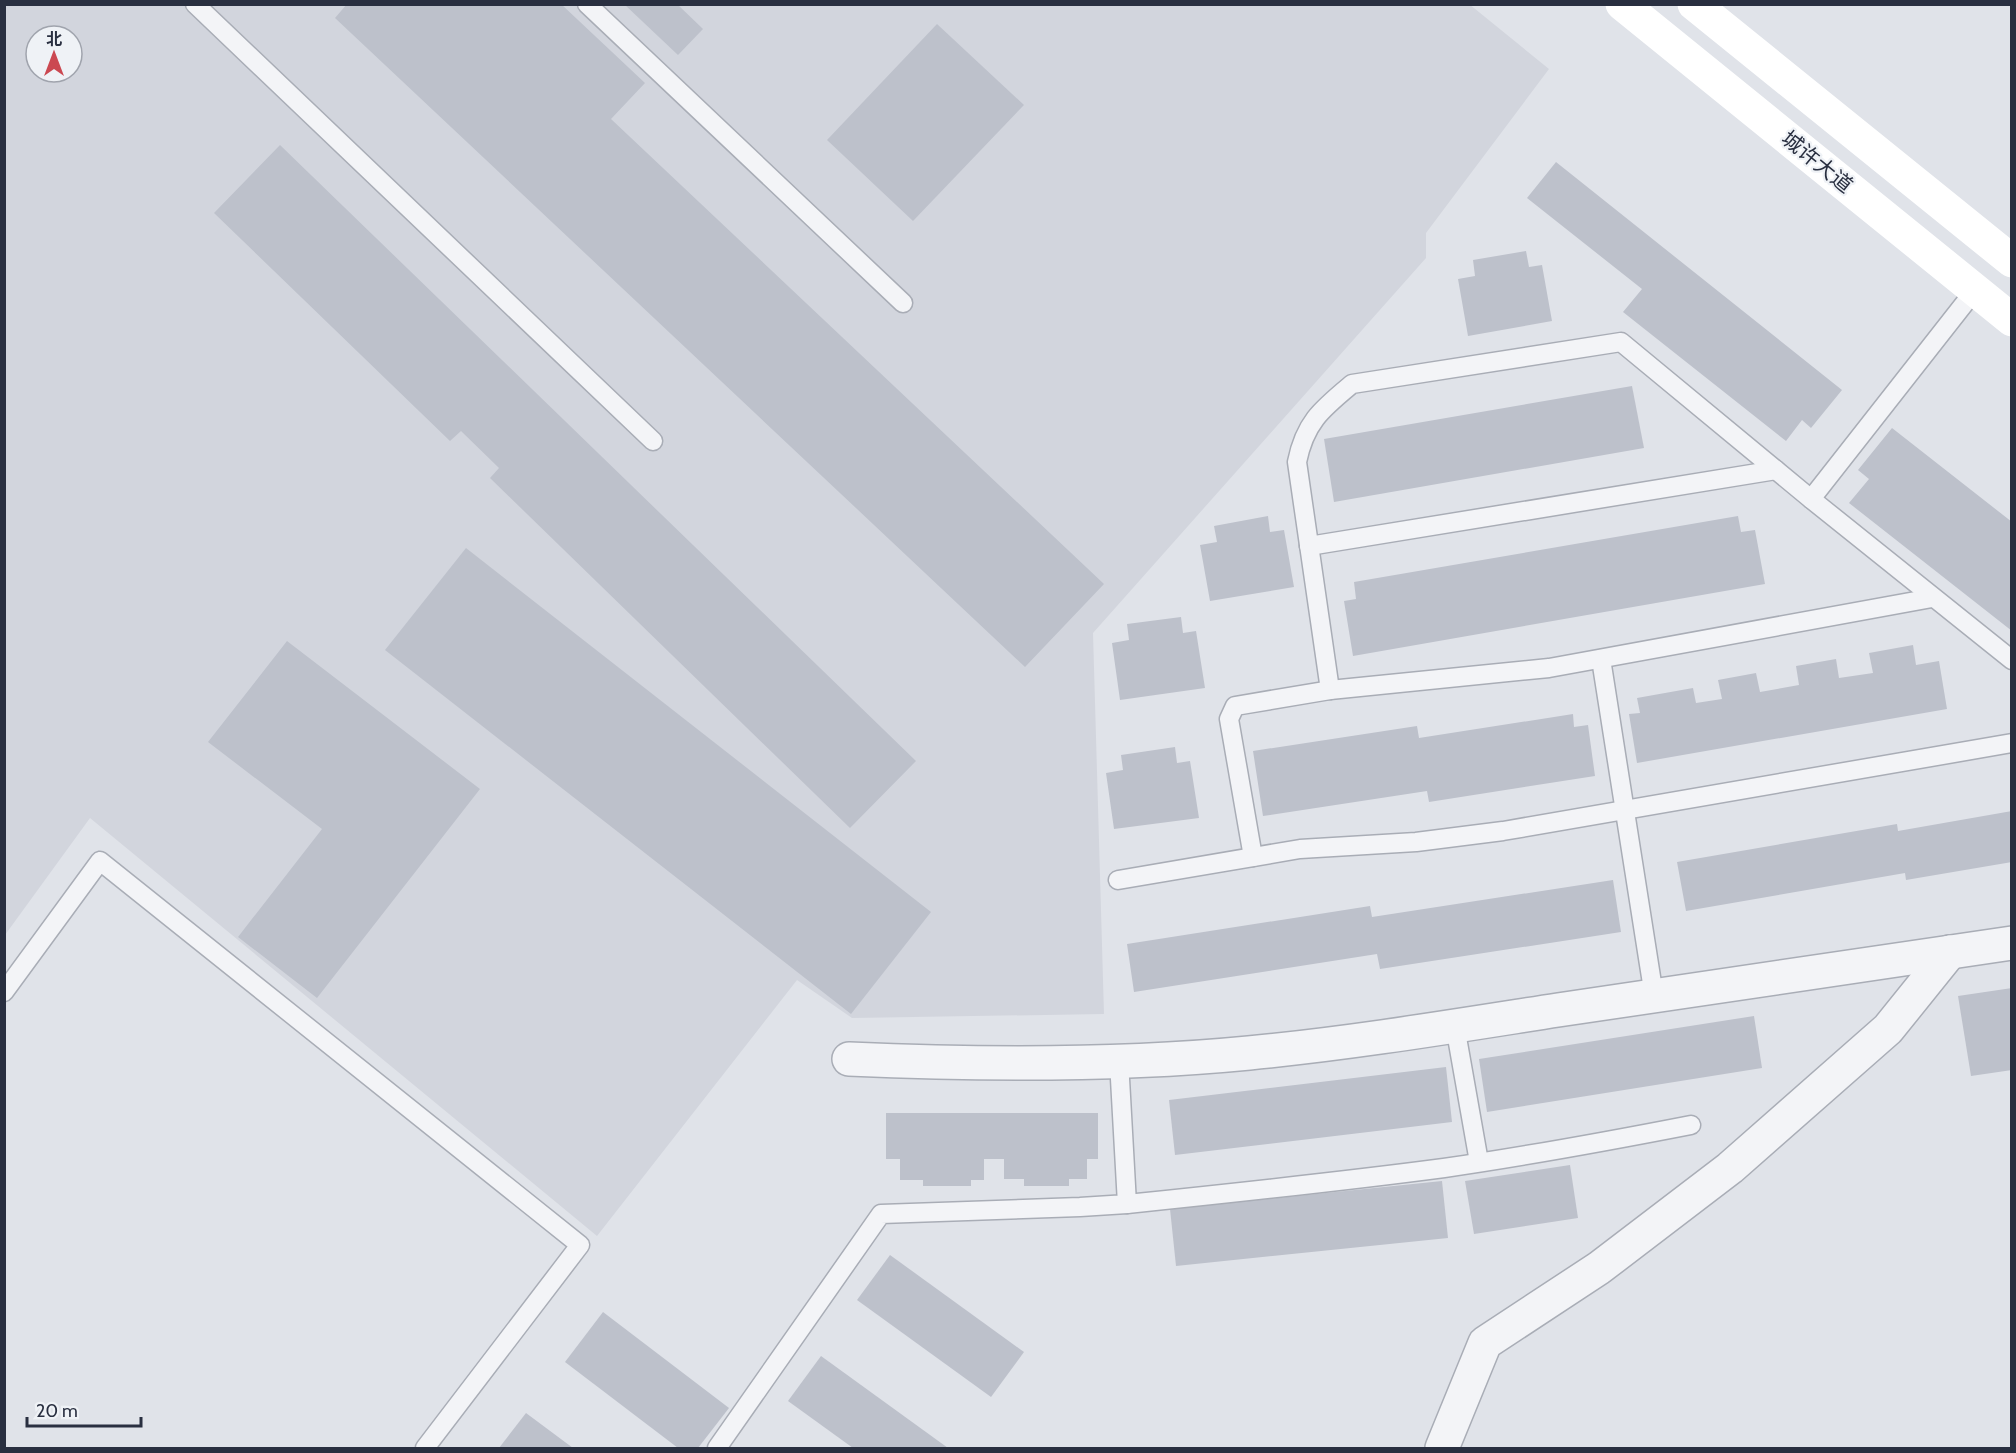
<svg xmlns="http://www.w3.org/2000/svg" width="2016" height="1453" viewBox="0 0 2016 1453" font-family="Cabin,'Noto Sans SC',sans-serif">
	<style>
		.built { fill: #d2d5dd; fill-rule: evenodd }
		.building { fill: #bdc1cb }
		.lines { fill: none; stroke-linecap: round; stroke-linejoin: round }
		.service-casing { stroke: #a9adb6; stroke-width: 21 }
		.minor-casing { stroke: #a9adb6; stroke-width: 36 }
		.service { stroke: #f3f4f7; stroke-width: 18 }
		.minor { stroke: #f3f4f7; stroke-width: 33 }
		.secondary { stroke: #fff; stroke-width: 33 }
		.labels { text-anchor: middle; stroke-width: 4.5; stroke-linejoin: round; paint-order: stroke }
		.street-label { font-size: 21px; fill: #292f40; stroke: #eff2f6 }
	</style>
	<rect width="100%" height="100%" fill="#e0e3e9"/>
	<!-- built -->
	<path class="built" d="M1469,4L1549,69L1426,233V258L1093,633L1104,1014L852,1018L797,980L597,1236L90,818L5,935V5ZM36,36H72V72H36Z"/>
	<!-- building -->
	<g class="building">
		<path d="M347,4H561L645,83L611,119L1104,584L1025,667L335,18Z"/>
		<path d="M624,4H677L703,29L678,55Z"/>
		<path d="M937,24L1024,105L913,221L827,140Z"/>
		<path d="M280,145L916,761L850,828L490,478L499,468L461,431L450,441L214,213Z"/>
		<path d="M1556,162L1842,390L1811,428L1802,420L1786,441L1623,312L1642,289L1527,198Z"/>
		<path d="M1526,251L1529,267L1542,265L1552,321L1468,336L1458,279L1475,276L1473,260Z"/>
		<path d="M1632,386L1644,448L1334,502L1324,439Z"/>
		<path d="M1892,428L2012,522V631L1849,503L1869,479L1858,470Z"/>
		<path d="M1268,516L1270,532L1284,530L1294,587L1210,601L1200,545L1217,542L1214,526Z"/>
		<path d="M1738,516L1741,532L1755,530L1765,584L1353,656L1344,601L1356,599L1354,582Z"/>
		<path d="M466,548L931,912L851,1014L385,650Z"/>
		<path d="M1181,617L1183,633L1196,631L1205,688L1120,700L1112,643L1129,640L1127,624Z"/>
		<path d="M287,641L480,789L317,998L238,937L322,829L208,742Z"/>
		<path d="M1913,645L1916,665L1939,661L1947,709L1637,763L1629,714L1640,713L1637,698L1693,688L1696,703L1722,699L1718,680L1756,673L1760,692L1799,685L1796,666L1836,659L1839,678L1873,673L1869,653Z"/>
		<path d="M1573,714L1574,727L1588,725L1595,776L1429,802L1427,791L1263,816L1253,751L1417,726L1419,738Z"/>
		<path d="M1175,747L1177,763L1190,761L1199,818L1114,829L1106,773L1123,770L1121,755Z"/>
		<path d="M2012,811V862L1906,880L1905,873L1686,911L1677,862L1897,824L1898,831Z"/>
		<path d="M1613,880L1621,932L1380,969L1377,954L1134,992L1127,944L1370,906L1372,917Z"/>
		<path d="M2012,988V1070L1971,1076L1958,996Z"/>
		<path d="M1754,1016L1762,1068L1487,1112L1479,1059Z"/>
		<path d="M1446,1067L1452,1122L1175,1155L1169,1100Z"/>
		<path d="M886,1113H1098V1159H1087V1179H1069V1186H1024V1179H1004V1159H984V1180H971V1186H923V1180H900V1159H886Z"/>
		<path d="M1570,1165L1578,1218L1474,1234L1465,1181Z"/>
		<path d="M1442,1181L1448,1238L1176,1266L1170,1209Z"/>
		<path d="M890,1255L1024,1352L991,1397L857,1300Z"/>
		<path d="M603,1312L729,1408L698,1448H678L565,1362Z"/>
		<path d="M821,1356L948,1448H853L788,1401Z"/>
		<path d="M526,1413L573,1448H499Z"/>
	</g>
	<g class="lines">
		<defs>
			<g id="service">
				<path d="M195,4L653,441"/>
				<path d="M587,4L903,303"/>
				<path d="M1811,499L1975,290"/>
				<path d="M1309,546L1776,470"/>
				<path d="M1601,659L1654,996"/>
				<path d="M1330,690L1297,462C1305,422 1322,409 1352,384L1621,342L1811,499L2012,660"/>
				<path d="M1253,857L1229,719L1235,706L1330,690L1549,668L1932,598"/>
				<path d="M1118,880L1300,849L1416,842L1503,831L2012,743"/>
				<path d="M4,992L100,861L580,1245L425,1448"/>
				<path d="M1455,1026L1479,1162"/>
				<path d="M1127,1204C1233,1193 1338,1182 1444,1168C1527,1156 1609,1141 1691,1125"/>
				<path d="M717,1448L881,1214L1080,1207L1127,1204L1119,1061"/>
			</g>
			<g id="minor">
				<path d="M849,1059C982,1065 1116,1066 1249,1053C1353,1043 1455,1026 1558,1010C1709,988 1860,965 2012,943"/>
				<path d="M1442,1448L1485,1343L1599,1268L1730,1168L1888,1029L1950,952"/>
			</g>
		</defs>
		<!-- service casing -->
		<use href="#service" class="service-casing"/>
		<!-- minor casing -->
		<use href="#minor" class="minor-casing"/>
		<!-- service -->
		<use href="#service" class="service"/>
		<!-- minor -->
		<use href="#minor" class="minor"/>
		<!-- secondary -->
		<g class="secondary">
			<path d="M1622,4L2012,320"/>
			<path d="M1694,4L2012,261"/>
		</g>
	</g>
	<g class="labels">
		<!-- street labels -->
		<g class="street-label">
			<text transform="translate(1817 162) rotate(39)" y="7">城许大道</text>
		</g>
	</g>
	<!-- border -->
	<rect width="2016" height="1453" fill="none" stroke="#292f40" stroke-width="12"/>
	<!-- north arrow -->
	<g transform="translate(54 54)"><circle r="28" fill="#eff2f6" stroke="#a0a4ad" stroke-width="1.5"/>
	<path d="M0-4.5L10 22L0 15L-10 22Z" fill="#cb4851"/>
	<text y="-9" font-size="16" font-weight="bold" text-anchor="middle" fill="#292f40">北</text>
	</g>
	<!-- scale -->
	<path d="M27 1417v9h114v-9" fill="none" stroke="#292f40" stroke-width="3"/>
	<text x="36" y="1417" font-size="18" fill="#292f40" stroke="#eff2f6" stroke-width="4.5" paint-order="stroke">20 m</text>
</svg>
